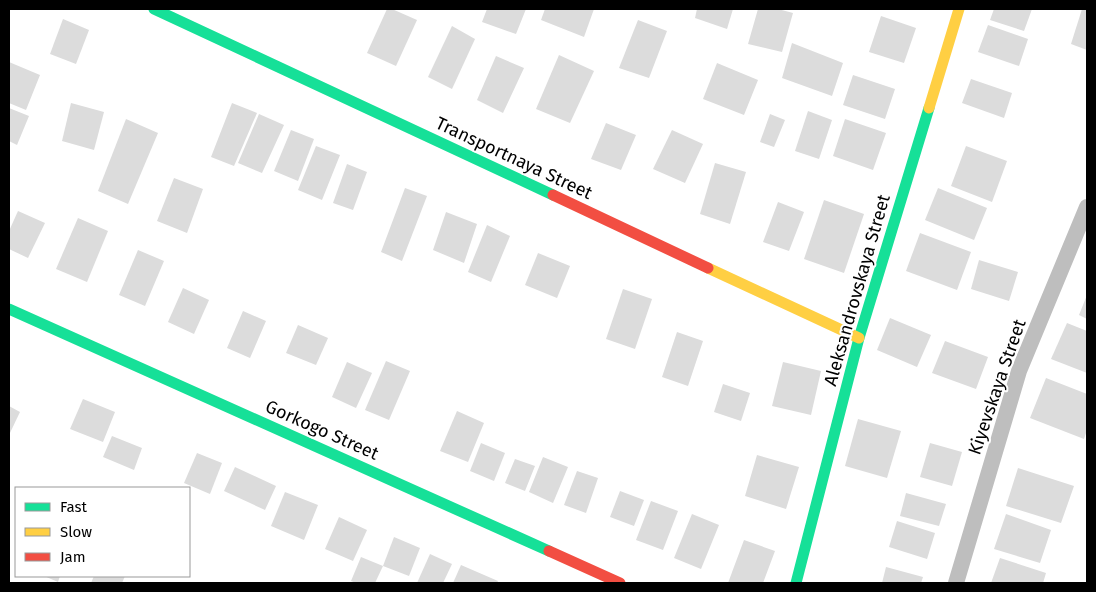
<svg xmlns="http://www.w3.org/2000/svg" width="1096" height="592" viewBox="0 0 1096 592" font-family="'Fira Sans',sans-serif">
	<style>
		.building { fill: #dcdcdc }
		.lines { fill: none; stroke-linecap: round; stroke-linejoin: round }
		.street { stroke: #bebebe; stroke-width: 16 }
		.fast { stroke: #16e098; stroke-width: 11 }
		.slow { stroke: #ffcf43; stroke-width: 11 }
		.jam { stroke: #f24e42; stroke-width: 11 }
		.labels { text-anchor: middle; stroke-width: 4; stroke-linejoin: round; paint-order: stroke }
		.street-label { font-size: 18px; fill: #000; stroke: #fff }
	</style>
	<rect width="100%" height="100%" fill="#fff"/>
	<!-- building -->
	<g class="building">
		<path d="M387,9H392L417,20L396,66L367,53Z"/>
		<path d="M487,9H526L516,34L482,22Z"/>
		<path d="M545,9H594L584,37L541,20Z"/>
		<path d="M697,9H733L727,29L695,18Z"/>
		<path d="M758,9H778L793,13L782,52L748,44Z"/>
		<path d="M994,9H1032L1024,31L990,20Z"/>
		<path d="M1082,9L1087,10V50L1071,44Z"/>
		<path d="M881,16L916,28L904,63L869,52Z"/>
		<path d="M63,19L89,30L76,64L50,54Z"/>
		<path d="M638,20L667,31L649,78L619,68Z"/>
		<path d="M988,25L1028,39L1019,66L978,52Z"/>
		<path d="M452,26L475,39L452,89L428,77Z"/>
		<path d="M792,43L843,63L832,96L782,78Z"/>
		<path d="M559,55L594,71L570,123L536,109Z"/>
		<path d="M496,56L524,68L503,113L477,100Z"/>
		<path d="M9,62L40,75L26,110L9,103Z"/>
		<path d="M717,63L758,80L744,115L703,99Z"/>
		<path d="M853,75L895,89L885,119L843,105Z"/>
		<path d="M971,79L1012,93L1004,118L962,103Z"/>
		<path d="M71,103L104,112L94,150L62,141Z"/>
		<path d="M232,103L257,113L234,166L211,157Z"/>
		<path d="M9,108L29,116L17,145L9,141Z"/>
		<path d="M808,111L832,120L819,159L795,151Z"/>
		<path d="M259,114L284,125L262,173L238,163Z"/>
		<path d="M770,114L785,120L774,147L760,142Z"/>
		<path d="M126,119L158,133L128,204L98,191Z"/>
		<path d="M845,119L886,133L873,170L833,156Z"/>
		<path d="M606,123L636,135L621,170L591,159Z"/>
		<path d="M291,130L314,139L298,181L274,171Z"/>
		<path d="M672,130L703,144L685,183L653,169Z"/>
		<path d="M316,146L340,155L322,200L298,190Z"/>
		<path d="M966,146L1007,161L992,202L951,186Z"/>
		<path d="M715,163L746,172L730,224L700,214Z"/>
		<path d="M347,164L367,172L353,210L333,203Z"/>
		<path d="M174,178L203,189L187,233L157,221Z"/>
		<path d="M405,188L427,196L402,261L381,252Z"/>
		<path d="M938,188L987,208L974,240L925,220Z"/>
		<path d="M824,200L864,214L844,273L804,259Z"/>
		<path d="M778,202L804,212L789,251L763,242Z"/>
		<path d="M18,211L45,223L28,258L9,249V231Z"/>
		<path d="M446,212L477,224L464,263L433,250Z"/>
		<path d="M78,218L108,231L87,282L56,269Z"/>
		<path d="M487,225L510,236L491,282L468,272Z"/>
		<path d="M920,233L971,252L957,290L906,271Z"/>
		<path d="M138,250L164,261L145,306L119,295Z"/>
		<path d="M538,253L570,266L557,298L525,285Z"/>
		<path d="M979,260L1018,272L1009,301L971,289Z"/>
		<path d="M183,288L209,300L194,334L168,322Z"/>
		<path d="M623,289L652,299L635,349L606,339Z"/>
		<path d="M1087,295V319L1079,315Z"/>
		<path d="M243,311L266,321L250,358L227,348Z"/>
		<path d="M890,318L931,335L917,367L877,350Z"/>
		<path d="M1067,323L1087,331V373L1051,359Z"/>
		<path d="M298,325L328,338L316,365L286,353Z"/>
		<path d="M677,332L703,341L688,386L662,377Z"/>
		<path d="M945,341L988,357L976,389L932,373Z"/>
		<path d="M386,361L410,371L389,420L365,410Z"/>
		<path d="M347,362L372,373L356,408L332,397Z"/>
		<path d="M783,362L821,371L811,415L772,406Z"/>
		<path d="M1046,378L1087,394V430L1084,439L1030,418Z"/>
		<path d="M723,384L750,393L741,421L714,412Z"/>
		<path d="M83,399L115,412L103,442L70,429Z"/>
		<path d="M9,406L20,412L9,435Z"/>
		<path d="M457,411L484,423L468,462L440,451Z"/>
		<path d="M858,419L901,431L887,478L845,466Z"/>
		<path d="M112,436L142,448L134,470L103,457Z"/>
		<path d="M481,443L505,453L494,481L470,471Z"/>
		<path d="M930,443L962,452L952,486L920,477Z"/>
		<path d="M197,453L222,463L210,494L184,483Z"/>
		<path d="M757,455L799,467L786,509L745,496Z"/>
		<path d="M543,457L568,467L553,503L529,492Z"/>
		<path d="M515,459L535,466L525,491L505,483Z"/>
		<path d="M235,467L276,486L265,510L224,491Z"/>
		<path d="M1018,468L1074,486L1061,523L1006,506Z"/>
		<path d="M577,471L598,478L586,513L564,505Z"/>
		<path d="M620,491L644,500L634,526L610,517Z"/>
		<path d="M285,492L318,505L304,540L271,526Z"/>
		<path d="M906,493L946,504L939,526L900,516Z"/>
		<path d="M651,501L678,511L663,550L636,540Z"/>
		<path d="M692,514L719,525L701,569L674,558Z"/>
		<path d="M1006,514L1051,530L1040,563L994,549Z"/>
		<path d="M339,517L367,530L353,561L325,549Z"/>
		<path d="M897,521L935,533L927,559L889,547Z"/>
		<path d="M394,537L420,548L409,576L383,566Z"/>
		<path d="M744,540L775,551L763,583H728Z"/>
		<path d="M430,554L452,564L443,583H417Z"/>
		<path d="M361,557L383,566L375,583H356L351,581Z"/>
		<path d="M1000,558L1046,573L1043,583H991Z"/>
		<path d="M461,565L498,581L497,583H453Z"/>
		<path d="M886,567L923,577L921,583H882Z"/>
		<path d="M44,576H60L58,582Z"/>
		<path d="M94,576H125L122,583H91Z"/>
	</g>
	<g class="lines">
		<!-- street -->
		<path class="street" d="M956,583L1019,371L1087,207"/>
		<!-- fast -->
		<g class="fast">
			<path d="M154,9L553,195"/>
			<path d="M9,309L549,551"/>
			<path d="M796,583L859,338L929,108"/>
		</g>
		<!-- slow -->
		<g class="slow">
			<path d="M929,108L959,9"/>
			<path d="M708,268L859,338"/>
		</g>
		<!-- jam -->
		<g class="jam">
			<path d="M553,195L708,268"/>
			<path d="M549,551L620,583"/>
		</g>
	</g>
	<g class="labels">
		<!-- street labels -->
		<g class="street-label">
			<text transform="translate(514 158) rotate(25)" y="6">Transportnaya Street</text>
			<text transform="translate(857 290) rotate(-74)" y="6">Aleksandrovskaya Street</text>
			<text transform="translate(997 387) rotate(-71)" y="6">Kiyevskaya Street</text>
			<text transform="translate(322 430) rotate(24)" y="6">Gorkogo Street</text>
		</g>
	</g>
	<!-- border -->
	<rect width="1096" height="592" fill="none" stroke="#000000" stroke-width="20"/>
	<!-- legend -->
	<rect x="15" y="487" width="175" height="90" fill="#ffffff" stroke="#999999"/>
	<rect x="25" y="503" width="25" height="8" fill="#16e098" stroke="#999999"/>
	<text x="60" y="512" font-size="15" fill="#000000">Fast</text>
	<rect x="25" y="528" width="25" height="8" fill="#ffcf43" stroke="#999999"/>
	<text x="60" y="537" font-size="15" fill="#000000">Slow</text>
	<rect x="25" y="553" width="25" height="8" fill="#f24e42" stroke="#999999"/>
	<text x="60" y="562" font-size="15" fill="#000000">Jam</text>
</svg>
